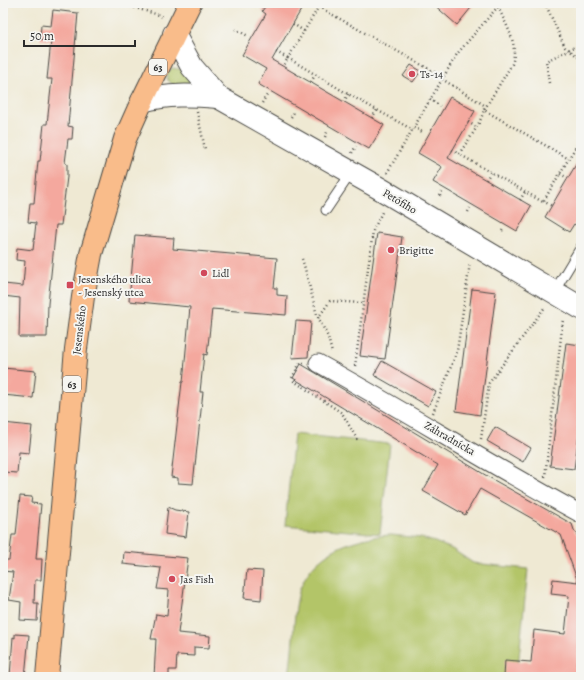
<svg xmlns="http://www.w3.org/2000/svg" width="584" height="680" viewBox="0 0 584 680" font-family="Alegreya,serif">
	<style>
		.green { fill: #b3c568; stroke: #6f784a }
		.building { fill: #f4a89e }
		.lines { fill: none; stroke-linecap: round; stroke-linejoin: round }
		.service-casing { stroke: #484844; stroke-width: 11 }
		.minor-casing { stroke: #484844; stroke-width: 19 }
		.tertiary-casing { stroke: #484844; stroke-width: 24 }
		.primary-casing { stroke: #484844; stroke-width: 24 }
		.path { stroke: #484844; stroke-width: 2.5; stroke-dasharray: 1 3; stroke-linecap: butt }
		.service { stroke: #fff; stroke-width: 9 }
		.minor { stroke: #fff; stroke-width: 17 }
		.tertiary { stroke: #fff; stroke-width: 22 }
		.primary { stroke: #f9bc8a; stroke-width: 22 }
		.poi-dot { fill: #d1495b; stroke: #f6f6f2; stroke-width: 1.5 }
		.labels { text-anchor: middle; stroke-width: 4; stroke-linejoin: round; paint-order: stroke }
		.shield { fill: #f6f6f2; stroke: #686867; stroke-width: 1 }
		.shield-label { font-size: 10px; font-weight: bold; fill: #2b2b2b }
		.poi-label { font-size: 11px; fill: #2b2b2b; stroke: #f6f6f2; text-anchor: start }
		.street-label { font-size: 11px; fill: #2b2b2b; stroke: #f6f6f2 }
	</style>
	<rect width="100%" height="100%" fill="#f6f6f2"/>
	<filter id="ink" filterUnits="userSpaceOnUse"><feTurbulence type="fractalNoise" baseFrequency=".025" numOctaves="2"/><feDisplacementMap in="SourceGraphic" scale="8" xChannelSelector="R" yChannelSelector="G"/><feConvolveMatrix kernelMatrix="1 2 1 2 8 2 1 2 1" color-interpolation-filters="sRGB"/></filter>
	<filter id="wash" filterUnits="userSpaceOnUse"><feTurbulence type="fractalNoise" baseFrequency=".012" numOctaves="4" result="noise"/><feDisplacementMap in="SourceGraphic" scale="16" xChannelSelector="R" yChannelSelector="G"/><feGaussianBlur stdDeviation="0.9" result="paint"/><feColorMatrix in="noise" values="0 0 0 0 0 0 0 0 0 0 0 0 0 0 0 0 0 1.4 0 .05"/><feComposite in="paint" operator="in"/></filter>
	<g filter="url(#wash)">
		<rect width="100%" height="100%" fill="#efe9d3"/>
		<!-- green -->
		<g class="green">
			<path d="M172,68C188,69 193,76 204,87C189,89 178,92 167,79V73Z"/>
			<path d="M294,434L390,444L380,534L285,525Z"/>
			<path d="M391,535L421,538L435,542L452,549L473,563L528,569L517,677H289C291,660 293,642 294,625C295,614 296,603 299,592C311,552 353,537 391,535Z"/>
		</g>
		<g id="blocks">
			<!-- building -->
			<g class="building">
				<path d="M268,3H305L272,60L384,125L369,149L258,84L266,69L242,55L266,14L262,11Z"/>
				<path d="M432,3H475L457,25Z"/>
				<path d="M53,10L78,13L68,126L73,127L72,139H68L65,163L67,164V177L61,225H56L48,304L47,337H19L20,298L3,296L4,284L23,286L25,261L16,260L17,248L33,250L36,223L28,222L30,203H34L38,161H40L44,124H47L52,79H47L51,41L40,39L41,25L51,26Z"/>
				<path d="M411,65L421,71L413,82L403,76Z"/>
				<path d="M450,97L475,111L448,158L531,206L517,231L433,182L442,167L418,153Z"/>
				<path d="M581,156V228L574,224L569,232L545,217Z"/>
				<path d="M377,233L402,237L385,359L360,356Z"/>
				<path d="M135,235L174,238L173,249L277,258L274,288H277V295L287,296L286,315L212,309L207,355L204,354L200,392H203L193,484L178,483V478L171,477L182,382H183L190,307L129,301Z"/>
				<path d="M472,289L496,292L480,415L456,411Z"/>
				<path d="M296,321L311,322L308,357L292,358Z"/>
				<path d="M566,343L581,345V420L574,469L550,466Z"/>
				<path d="M382,361L436,392L428,406L374,375Z"/>
				<path d="M301,364L492,479L572,524L574,530L581,539V627L576,677H504L505,660L531,662L534,630L565,634L569,596L551,594L553,579L578,582L561,535L480,489L465,515L423,491L438,465L293,378Z"/>
				<path d="M3,368L36,371L33,398L3,395Z"/>
				<path d="M3,423L32,426L29,453L19,452L17,473L3,472Z"/>
				<path d="M495,427L531,448L523,462L487,441Z"/>
				<path d="M20,496L32,497L31,503L41,504L36,559H42L41,580H35L34,603H38L37,621L20,620L21,602L9,600L13,572L3,571V560H9L12,535H16Z"/>
				<path d="M168,507L175,510L189,512L186,537L165,534Z"/>
				<path d="M124,552L188,558L178,633L210,636L209,648L194,647V656L177,655L176,670H169V677H154L156,639H151L156,614L167,616L169,590L157,589L161,568L123,564Z"/>
				<path d="M247,570L263,571L261,600L244,598Z"/>
				<path d="M15,634L29,635L25,677L10,676L13,637L15,638Z"/>
			</g>
		</g>
	</g>
	<g filter="url(#ink)">
		<use href="#blocks" fill-opacity="0" stroke="#484844" stroke-width="1"/>
		<g class="lines">
			<defs>
				<g id="service">
					<path d="M326,210L351,173"/>
					<path d="M554,292L581,247"/>
				</g>
				<path id="minor" d="M318,363C407,412 492,466 581,514"/>
				<g id="tertiary">
					<path d="M174,34L192,67L218,97L379,188L581,308"/>
					<path d="M142,101C169,94 190,95 218,97"/>
				</g>
				<path id="primary" d="M47,677L76,349L83,297L91,254L125,139L142,101L190,3"/>
			</defs>
			<!-- service casing -->
			<use href="#service" class="service-casing"/>
			<!-- minor casing -->
			<use href="#minor" class="minor-casing"/>
			<!-- tertiary casing -->
			<use href="#tertiary" class="tertiary-casing"/>
			<!-- primary casing -->
			<use href="#primary" class="primary-casing"/>
			<!-- path -->
			<g class="path">
				<path d="M119,3L159,15L164,18"/>
				<path d="M255,3L264,8"/>
				<path d="M307,3L317,8"/>
				<path d="M321,3L288,58L348,94L413,130"/>
				<path d="M545,3L565,47L581,59"/>
				<path d="M319,7L443,77"/>
				<path d="M498,7C506,25 519,44 512,64L484,110L569,159"/>
				<path d="M293,24L304,31"/>
				<path d="M235,29L248,36"/>
				<path d="M276,52L288,58L283,66"/>
				<path d="M442,79L484,105C485,119 467,142 459,154L543,202L581,138"/>
				<path d="M311,82L315,75"/>
				<path d="M549,83L546,61L581,44"/>
				<path d="M430,99L440,106"/>
				<path d="M344,102L348,94"/>
				<path d="M262,103L267,95"/>
				<path d="M197,112L205,149"/>
				<path d="M291,117L295,111"/>
				<path d="M372,118L377,110"/>
				<path d="M468,122L476,127"/>
				<path d="M414,127L424,133"/>
				<path d="M325,137L328,130"/>
				<path d="M452,150L459,154"/>
				<path d="M352,153L356,146"/>
				<path d="M387,173L457,54L501,3"/>
				<path d="M560,174L568,178"/>
				<path d="M486,180L491,172"/>
				<path d="M440,196L442,192"/>
				<path d="M520,200L525,192"/>
				<path d="M543,201L552,206"/>
				<path d="M468,212L470,208"/>
				<path d="M502,231L504,228"/>
				<path d="M302,259L304,265L317,315L328,337L332,353"/>
				<path d="M318,318L330,301L363,303"/>
				<path d="M304,363H300L292,378L294,381L342,413L358,441"/>
				<path d="M355,366L373,231L383,210"/>
				<path d="M433,413L457,351L470,263"/>
				<path d="M481,439L489,383L545,307"/>
				<path d="M545,477L563,319"/>
			</g>
			<!-- service -->
			<use href="#service" class="service"/>
			<!-- minor -->
			<use href="#minor" class="minor"/>
			<!-- tertiary -->
			<use href="#tertiary" class="tertiary"/>
			<!-- primary -->
			<use href="#primary" class="primary"/>
		</g>
	</g>
	<!-- markers -->
	<g class="poi-dot">
		<circle cx="412" cy="74" r="4"/>
		<circle cx="391" cy="250" r="4"/>
		<circle cx="204" cy="273" r="4"/>
		<rect x="66" y="281" width="8" height="8" rx="2"/>
		<circle cx="172" cy="579" r="4"/>
	</g>
	<g class="labels">
		<!-- shield labels -->
		<g class="shield">
			<rect x="149" y="59" width="18" height="16" rx="3"/>
			<rect x="63" y="376" width="18" height="16" rx="3"/>
		</g>
		<g class="shield-label">
			<text x="158" y="71">63</text>
			<text x="72" y="388">63</text>
		</g>
		<!-- poi labels -->
		<g class="poi-label">
			<text x="420" y="78">Ts-14</text>
			<text x="399" y="254">Brigitte</text>
			<text x="212" y="277">Lidl</text>
			<text x="78" y="283">Jesenského ulica<tspan x="78" dy="13">- Jesenský utca</tspan></text>
			<text x="180" y="583">Jas Fish</text>
		</g>
		<!-- street labels -->
		<g class="street-label">
			<text transform="translate(400 201) rotate(31)" y="4">Petőfiho</text>
			<text transform="translate(79 330) rotate(-83)" y="4">Jesenského</text>
			<text transform="translate(450 438) rotate(30)" y="4">Záhradnícka</text>
		</g>
	</g>
	<!-- margin -->
	<rect width="584" height="680" fill="none" stroke="#f6f6f2" stroke-width="16"/>
	<!-- scale -->
	<path d="M24 40v6h111v-6" fill="none" stroke="#2b2b2b" stroke-width="2"/>
	<text x="30" y="40" font-size="12" fill="#2b2b2b" stroke="#f6f6f2" stroke-width="3" paint-order="stroke">50 m</text>
</svg>
